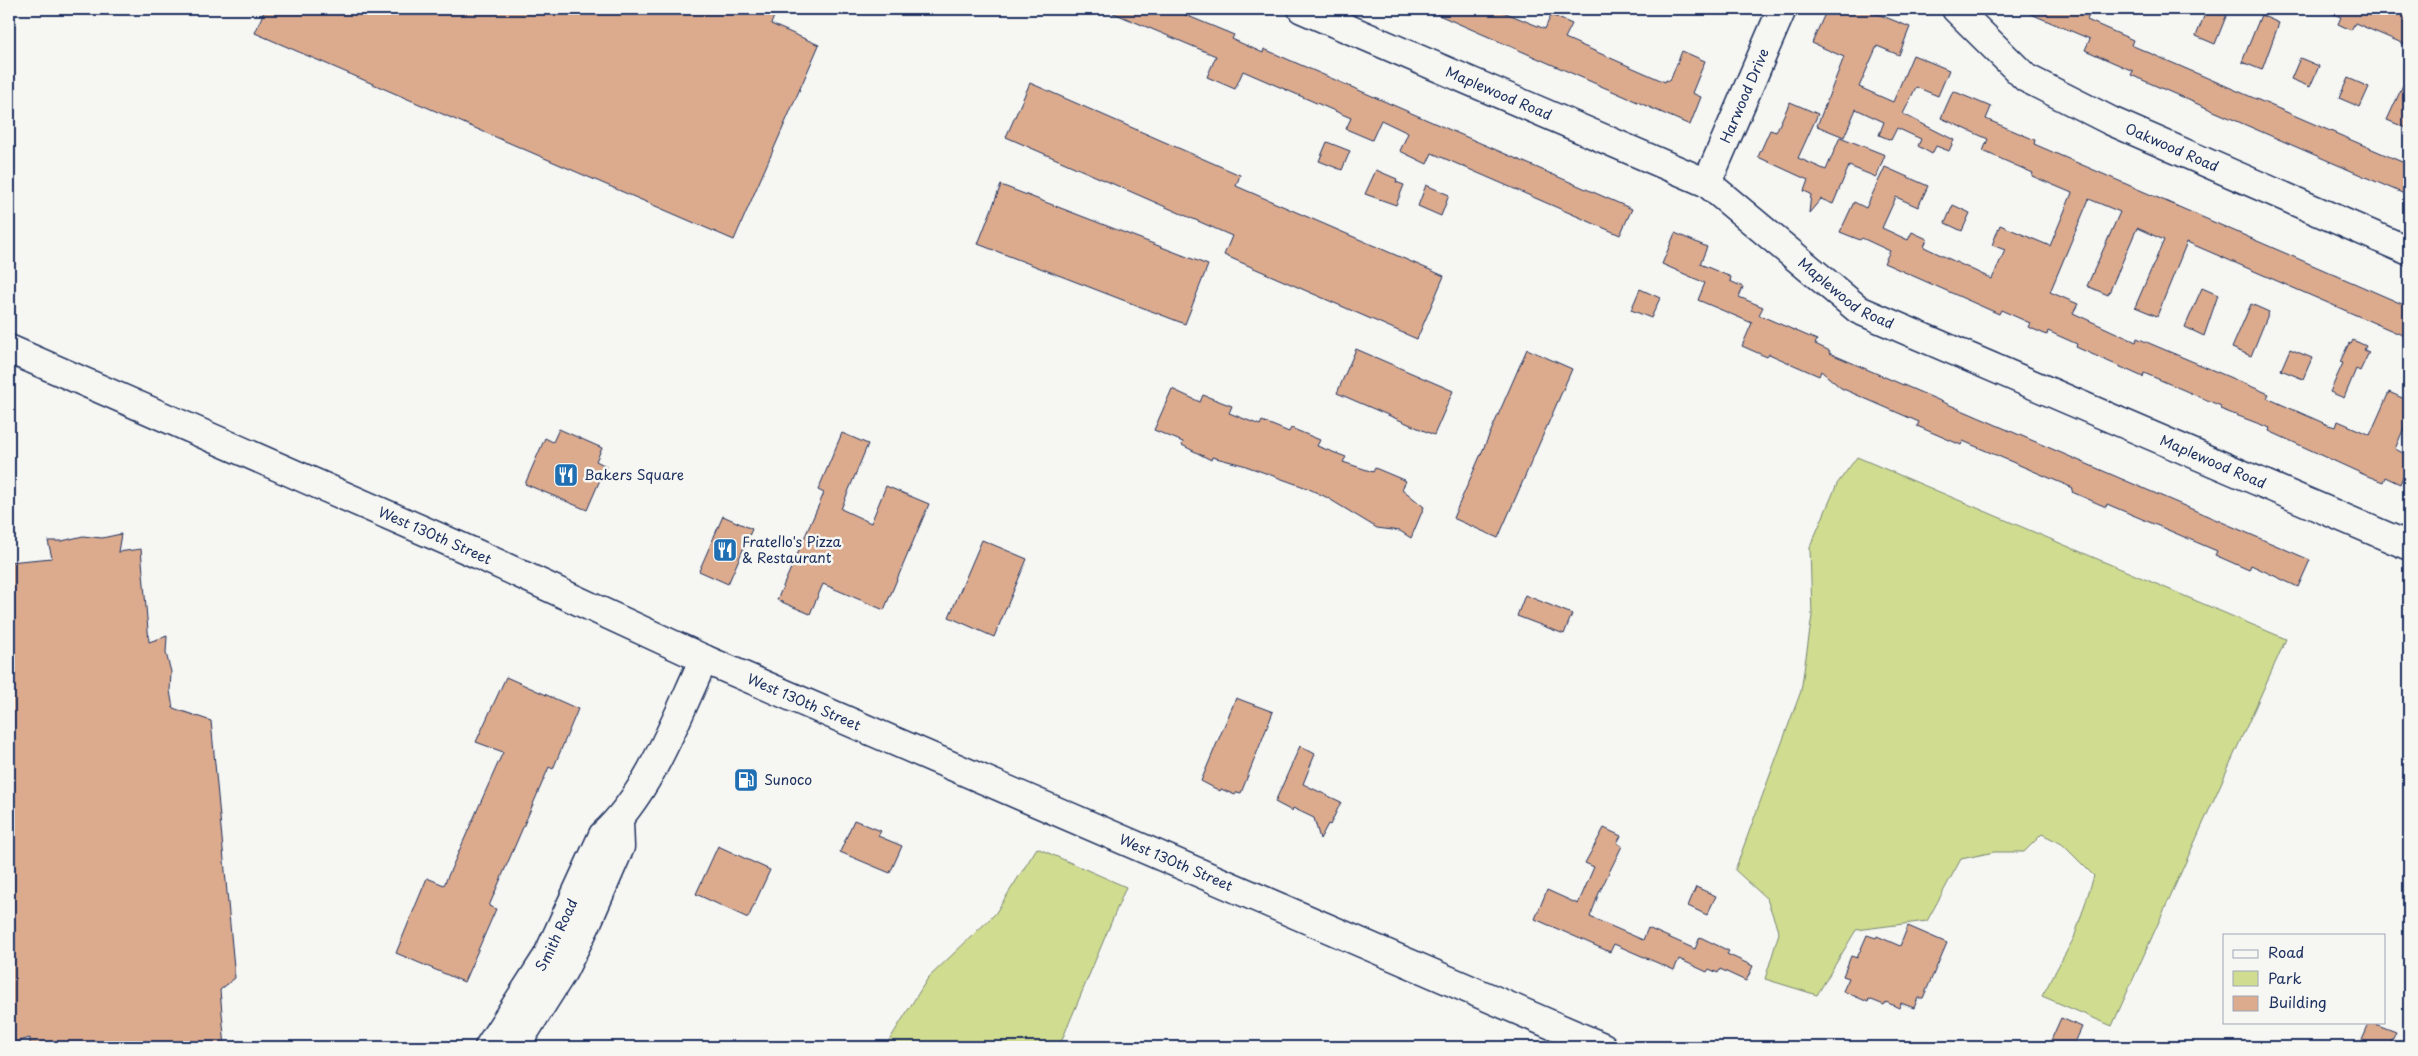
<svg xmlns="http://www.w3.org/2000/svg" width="2418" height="1056" viewBox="0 0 2418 1056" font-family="'Playpen Sans',sans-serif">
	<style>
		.green { fill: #d0dc8f; stroke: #768676 }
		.building { fill: #dcab8e; stroke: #1b2f5e }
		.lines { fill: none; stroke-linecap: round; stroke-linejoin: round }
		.minor-casing { stroke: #1b2f5e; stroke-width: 31 }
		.major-casing { stroke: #1b2f5e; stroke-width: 31 }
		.minor { stroke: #f6f6f2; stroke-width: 28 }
		.major { stroke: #f6f6f2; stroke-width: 28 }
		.labels { text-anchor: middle; stroke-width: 5; stroke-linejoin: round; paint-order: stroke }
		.street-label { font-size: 14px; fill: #1b2f5e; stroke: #f6f6f2 }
		.poi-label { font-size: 14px; fill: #1b2f5e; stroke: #f6f6f2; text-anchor: start }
	</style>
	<rect width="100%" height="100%" fill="#f6f6f2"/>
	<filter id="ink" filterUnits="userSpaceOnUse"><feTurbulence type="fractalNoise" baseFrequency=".02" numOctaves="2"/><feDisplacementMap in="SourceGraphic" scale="10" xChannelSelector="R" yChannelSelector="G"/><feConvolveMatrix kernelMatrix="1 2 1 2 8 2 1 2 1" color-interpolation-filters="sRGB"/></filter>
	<g filter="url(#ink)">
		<!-- green -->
		<g class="green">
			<path d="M1857,457L2286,639L2112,1026L2042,996L2074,938L2094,876L2062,844L2042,834L2024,852H1994L1961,859L1927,921L1856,930L1817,995L1765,979L1779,933L1767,899L1735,870L1801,691L1812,616L1810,547L1837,484Z"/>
			<path d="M1037,848L1126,887L1059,1047H885L928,978L995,914Z"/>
		</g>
		<!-- building -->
		<g class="building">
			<path d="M265,9H777L771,24L819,45L734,240L255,33Z"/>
			<path d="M1104,9H1171L1234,35L1232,39L1263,53L1264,49L1632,209L1620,235L1432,153L1427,164L1400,151L1408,133L1381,120L1372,140L1346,129L1351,118L1243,71L1235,89L1207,77L1216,56Z"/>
			<path d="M1425,9H1496L1545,29L1551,15L1572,24L1565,38L1665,82L1666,80L1670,81L1682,51L1705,61L1692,93L1701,97L1690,125Z"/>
			<path d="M1827,9H1865L1910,27L1899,55L1877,46L1859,87L1893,102L1913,55L1949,70L1938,96L1916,87L1903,114L1954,140L1949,151L1936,146L1932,154L1918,146L1921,139L1897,128L1891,140L1879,135L1884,122L1856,109L1844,137L1817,126L1844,57L1812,43Z"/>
			<path d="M2019,9H2091L2087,20L2133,40L2131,45L2409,165V196L2131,75L2133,71L2085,50L2090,39Z"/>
			<path d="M2207,9H2229L2215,44L2196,36Z"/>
			<path d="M2321,9H2403L2409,11V46L2355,23L2351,30L2338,24L2341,17Z"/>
			<path d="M2261,15L2279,23L2262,70L2242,62Z"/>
			<path d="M2300,58L2319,66L2310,87L2291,79Z"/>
			<path d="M2409,72V129L2387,120Z"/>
			<path d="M2348,78L2369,87L2360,107L2339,98Z"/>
			<path d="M1030,83L1240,175L1236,186L1444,276L1417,339L1224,255L1232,236L1006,137Z"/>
			<path d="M1953,91L1991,107L1986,119L2035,140L2034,144L2409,307V338L2187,242L2157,316L2135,307L2164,240L2137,228L2108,295L2087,286L2120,212L2089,199L2050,292L2078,304L2073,313L2136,342L2137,338L2255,388L2269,394L2267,398L2328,425L2336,427L2338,421L2370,435L2389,392L2409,401V416L2395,449L2409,456V462L2400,484L2385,477L2383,482L2365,475L2269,431L2270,428L2220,409L2221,406L2144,373L2143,377L2076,347L2077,344L2048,331L2047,335L2028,327L2030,323L2001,310L1999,314L1884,263L1890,251L1862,238L1860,240L1840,232L1854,202L1866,208L1885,167L1928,186L1918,207L1896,197L1882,228L1908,240L1912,232L1927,239L1924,247L1992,279L2005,250L1992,245L2000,225L2050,246L2072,193L2032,176L2033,173L1983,151L1988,139L1941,118Z"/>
			<path d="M1790,102L1818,114L1798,158L1826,170L1840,137L1885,155L1876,177L1849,166L1833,204L1821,199L1809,213L1811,194L1804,191L1808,180L1758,157L1770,130L1776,132Z"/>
			<path d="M1327,142L1350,151L1342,170L1319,161Z"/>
			<path d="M1376,170L1397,179L1396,182L1404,185L1396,205L1365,194Z"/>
			<path d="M1001,185L1208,265L1185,324L978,244Z"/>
			<path d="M1426,185L1449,195L1441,216L1418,206Z"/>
			<path d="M1953,205L1970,213L1962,231L1945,223Z"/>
			<path d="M1675,233L1707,247L1700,264L1731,277L1730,281L1743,287L1739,297L1763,307L1759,315L1817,340L1815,344L1830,351L1829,353L2310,560L2298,587L2251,565L2249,570L2215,555L2217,551L2107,504L2106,507L2072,492L2073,488L1963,441L1961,445L1917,426L1919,422L1841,388L1821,371L1819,376L1769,354L1767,357L1742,346L1752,323L1698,300L1705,283L1662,264Z"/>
			<path d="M2202,288L2218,295L2204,336L2185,327Z"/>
			<path d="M1640,289L1660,298L1651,318L1631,310Z"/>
			<path d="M2251,304L2269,312L2251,356L2232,348Z"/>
			<path d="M2353,340L2366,346L2364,350L2369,352L2360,371L2356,369L2344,398L2330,392L2343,363L2340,362L2349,343L2351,344Z"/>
			<path d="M1356,349L1453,391L1434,435L1337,393Z"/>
			<path d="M1527,349L1572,369L1498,538L1453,518Z"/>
			<path d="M2290,349L2312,358L2303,379L2281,370Z"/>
			<path d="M1172,389L1200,402L1203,395L1232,406L1229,413L1260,425L1262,421L1289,432L1291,428L1320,440L1317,446L1346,457L1343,462L1373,472L1375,468L1406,481L1402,489L1424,507L1411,538L1400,531L1377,528L1326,497L1307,488L1243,465L1212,457L1211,460L1182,445L1183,442L1154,430Z"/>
			<path d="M559,429L602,448L596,461L606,466L587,510L525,484L545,438L553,442Z"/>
			<path d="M842,433L868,444L841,509L871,523L886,486L929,504L884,610L823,584L810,614L777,600L824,493L818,490Z"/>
			<path d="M723,516L752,529L728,584L699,571Z"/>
			<path d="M121,534L118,552L141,549L149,642L167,636L166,653L171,672L170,691L173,708L211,721L235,978L220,990L225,1047H30V1038L9,1044V562L52,558L48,541H62L83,536L102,538Z"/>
			<path d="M982,540L1027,559L994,637L949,617Z"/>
			<path d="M1525,595L1572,614L1564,634L1517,616Z"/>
			<path d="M506,677L578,709L553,769L549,767L489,906L496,909L464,982L396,953L427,878L444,885L503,752L476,742Z"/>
			<path d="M1236,698L1273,712L1241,793L1237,792L1235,795L1221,789L1220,791L1201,781Z"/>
			<path d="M1300,746L1315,754L1303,784L1341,802L1330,825L1328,824L1320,839L1314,818L1293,808L1292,811L1275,802Z"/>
			<path d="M854,820L881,831L878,836L902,846L890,873L840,852Z"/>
			<path d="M1604,828L1621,836L1617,843L1622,846L1599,893L1590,917L1643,940L1648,928L1695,949L1700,937L1729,951L1727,954L1753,966L1746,981L1720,969L1718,973L1709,969L1707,972L1679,959L1674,970L1614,944L1610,952L1535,919L1547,890L1578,904L1594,867L1585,863Z"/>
			<path d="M718,846L770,870L748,918L696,894Z"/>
			<path d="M1696,887L1716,896L1707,915L1688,906Z"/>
			<path d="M1908,926L1947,943L1923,998H1918L1914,1008L1901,1003L1899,1008L1886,1002L1884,1005L1869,999L1868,1002L1843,991L1849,978L1843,976L1851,956L1857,958L1867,935L1876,938L1877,936L1900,946Z"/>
			<path d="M2061,1018L2082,1027L2073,1047H2048Z"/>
			<path d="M2370,1022L2396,1032L2389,1047H2359Z"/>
		</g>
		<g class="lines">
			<defs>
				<g id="minor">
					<path id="s1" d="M1302,9L1707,183L1859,310L2409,546"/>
					<path id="s2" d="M1956,9L2026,78L2111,121L2409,251"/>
					<path id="s3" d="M1707,183L1782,9"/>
				</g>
				<g id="major">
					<path id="s4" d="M9,349L477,554L704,659L1603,1047"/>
					<path id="s5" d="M489,1047L547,957L603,835C650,792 677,716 704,659"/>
					<path d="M515,1047L563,971L586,925L620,847L619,821"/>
				</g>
			</defs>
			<!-- minor casing -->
			<use href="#minor" class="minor-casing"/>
			<!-- major casing -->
			<use href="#major" class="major-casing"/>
			<!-- minor -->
			<use href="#minor" class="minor"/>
			<!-- major -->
			<use href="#major" class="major"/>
		</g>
	</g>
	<!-- icons -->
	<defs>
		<symbol id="restaurant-square" viewBox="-11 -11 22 22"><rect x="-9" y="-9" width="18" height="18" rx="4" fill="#1f6fb2" stroke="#f6f6f2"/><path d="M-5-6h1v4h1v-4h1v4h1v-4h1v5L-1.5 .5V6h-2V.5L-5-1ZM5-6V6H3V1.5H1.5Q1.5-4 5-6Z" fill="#fff"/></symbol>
		<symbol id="fuel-square" viewBox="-11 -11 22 22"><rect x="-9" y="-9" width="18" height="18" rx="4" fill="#1f6fb2" stroke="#f6f6f2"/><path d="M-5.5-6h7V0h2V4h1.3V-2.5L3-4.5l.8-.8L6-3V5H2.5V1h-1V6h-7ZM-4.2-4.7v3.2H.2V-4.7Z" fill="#fff"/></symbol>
	</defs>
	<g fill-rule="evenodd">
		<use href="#restaurant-square" x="552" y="461" width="28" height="28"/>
		<use href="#restaurant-square" x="711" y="536" width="28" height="28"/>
		<use href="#fuel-square" x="732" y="766" width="28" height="28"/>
	</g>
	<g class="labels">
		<!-- street labels -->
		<g class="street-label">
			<text dy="5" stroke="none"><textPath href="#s1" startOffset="214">Maplewood Road</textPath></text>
			<text dy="5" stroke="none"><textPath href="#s3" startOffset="95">Harwood Drive</textPath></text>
			<text dy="5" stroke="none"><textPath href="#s2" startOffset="260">Oakwood Road</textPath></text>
			<text dy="5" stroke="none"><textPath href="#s1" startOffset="619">Maplewood Road</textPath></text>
			<text dy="5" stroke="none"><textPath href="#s1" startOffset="1024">Maplewood Road</textPath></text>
			<text dy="5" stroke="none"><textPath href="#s4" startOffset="465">West 130th Street</textPath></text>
			<text dy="5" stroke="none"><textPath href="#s4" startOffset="870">West 130th Street</textPath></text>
			<text dy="5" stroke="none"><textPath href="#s4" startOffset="1275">West 130th Street</textPath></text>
			<text dy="5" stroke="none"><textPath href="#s5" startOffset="131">Smith Road</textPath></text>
		</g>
		<!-- poi labels -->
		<g class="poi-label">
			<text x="584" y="480">Bakers Square</text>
			<text x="742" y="547">Fratello's Pizza<tspan x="742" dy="16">&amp; Restaurant</tspan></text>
			<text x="764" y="785">Sunoco</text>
		</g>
	</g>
	<!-- margin -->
	<rect width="2418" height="1056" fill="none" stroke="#f6f6f2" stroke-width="30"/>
	<rect x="15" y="15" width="2388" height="1026" fill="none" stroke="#1b2f5e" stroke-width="2" filter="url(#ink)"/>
	<!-- legend -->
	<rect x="2223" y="934" width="162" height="90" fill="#f6f6f2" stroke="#9ea6b7"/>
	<rect x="2233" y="950" width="25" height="8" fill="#f6f6f2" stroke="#9ea6b7"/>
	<text x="2268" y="958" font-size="15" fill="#1b2f5e">Road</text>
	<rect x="2233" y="971" width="25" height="15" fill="#d0dc8f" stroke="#9ea6b7"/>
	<text x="2268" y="984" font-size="15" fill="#1b2f5e">Park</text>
	<rect x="2233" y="996" width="25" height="15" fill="#dcab8e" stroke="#9ea6b7"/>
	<text x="2268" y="1008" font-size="15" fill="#1b2f5e">Building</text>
</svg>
